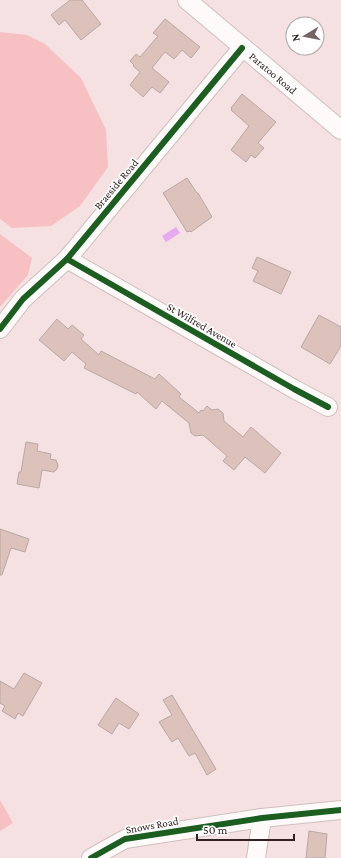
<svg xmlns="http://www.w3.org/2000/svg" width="341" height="858" viewBox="0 0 341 858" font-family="'Crimson Pro',serif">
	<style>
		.green { fill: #f7c1c3 }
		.water { fill: #e6a9f2 }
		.building { fill: #ddc1bb; stroke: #b8a8a6 }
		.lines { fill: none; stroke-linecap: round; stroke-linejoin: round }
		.minor-casing { stroke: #d0bfbf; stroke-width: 20 }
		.minor { stroke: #fefafa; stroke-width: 18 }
		.cycleway-casing { stroke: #fff; stroke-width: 8 }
		.cycleway { stroke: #1b5e20; stroke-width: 6 }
		.labels { text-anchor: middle; stroke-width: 3.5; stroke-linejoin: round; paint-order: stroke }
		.street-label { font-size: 11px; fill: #312121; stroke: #fff }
	</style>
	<rect width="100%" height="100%" fill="#f5e1e1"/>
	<!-- green -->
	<g class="green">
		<path d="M0,32L27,35L45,44L81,78L106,130L108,167L80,206L51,226L12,228L0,219Z"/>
		<path d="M0,234L32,258L28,275L0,307Z"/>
		<path d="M0,800L13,823L0,831Z"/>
	</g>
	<!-- water -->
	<path class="water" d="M176,227L180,233L166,242L162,236Z"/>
	<!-- building -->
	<g class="building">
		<path d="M70,0H82L101,24L81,40L65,20L59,25L51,15Z"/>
		<path d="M165,19L200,47L191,58L182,50L174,59L165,52L152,68L169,82L160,93L152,87L143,97L130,85L140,72L133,66L134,65L130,61L136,54L140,57L158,36L153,33Z"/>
		<path d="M242,94L276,122L258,143L264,148L255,158L251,155L246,162L231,150L249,126L231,110L232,109L231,108Z"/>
		<path d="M187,178L197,193H198L212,217L191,232L190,231L187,232L163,193Z"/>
		<path d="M257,257L291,272L281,294L253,281L258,271L252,268Z"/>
		<path d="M319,315L341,327V346L330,364L301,347Z"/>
		<path d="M57,319L68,329L72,325L84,335L81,339L99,355L101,351L155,379L159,374L181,394L179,397L199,413L201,410L203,411L207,406L212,410L218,409L223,413L224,421L243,437L251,427L281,453L265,473L245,457L234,470L223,461L227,456L203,435L195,436L191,433L189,423L162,401L156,409L137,392L136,394L84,368L86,364L72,352L64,361L39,340Z"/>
		<path d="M26,442L38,444L37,451L51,454L50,459L56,460L58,465L57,469L54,472L42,470L39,488L17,484L19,472H21Z"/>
		<path d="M0,529L29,539L25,552L11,548L2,575H0Z"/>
		<path d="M24,673L42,683L23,716L18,713L15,719L2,711L5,706L0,703V681L14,689Z"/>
		<path d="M172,695L216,769L207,775L195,753L189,756L178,738L172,742L159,722L172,715L163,700Z"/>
		<path d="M116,698L139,714L129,729L119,723L112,734L98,725Z"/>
		<path d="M309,831L327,834L325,858H306Z"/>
	</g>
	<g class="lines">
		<defs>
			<g id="minor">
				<path d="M187,0L341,130"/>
				<path d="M67,259L294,389L328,407"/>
				<path d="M0,329L23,299L67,259L242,48"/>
				<path d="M91,858L125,839L262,818L341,810"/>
				<path d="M256,858L262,818"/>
			</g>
		</defs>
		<!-- minor casing -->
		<use href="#minor" class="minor-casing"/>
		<!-- minor -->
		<use href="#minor" class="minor"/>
		<defs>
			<g id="cycleway">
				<path d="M67,259L294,389L328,407"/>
				<path d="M0,329L23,299L67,259L242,48"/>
				<path d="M91,858L125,839L262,818L341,810"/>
			</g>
		</defs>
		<!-- cycleway casing -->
		<use href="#cycleway" class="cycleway-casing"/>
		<!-- cycleway -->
		<use href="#cycleway" class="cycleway"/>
	</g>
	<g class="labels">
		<!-- street labels -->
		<g class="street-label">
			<text transform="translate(273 73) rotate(40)" y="4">Paratoo Road</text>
			<text transform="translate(116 184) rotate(-50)" y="4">Braeside Road</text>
			<text transform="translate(202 325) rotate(30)" y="4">St Wilfred Avenue</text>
			<text transform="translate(152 825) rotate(-10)" y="4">Snows Road</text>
		</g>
	</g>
	<!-- north arrow -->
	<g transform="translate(305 36) rotate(260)"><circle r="19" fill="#ffffff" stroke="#ada6a6"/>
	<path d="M0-3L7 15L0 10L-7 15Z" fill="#766464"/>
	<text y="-6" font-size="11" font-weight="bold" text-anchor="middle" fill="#312121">N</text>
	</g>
	<!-- scale -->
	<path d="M197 834v6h97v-6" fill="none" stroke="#312121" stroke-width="2"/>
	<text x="203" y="834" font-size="12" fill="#312121" stroke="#ffffff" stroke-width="3" paint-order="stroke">50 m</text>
</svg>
